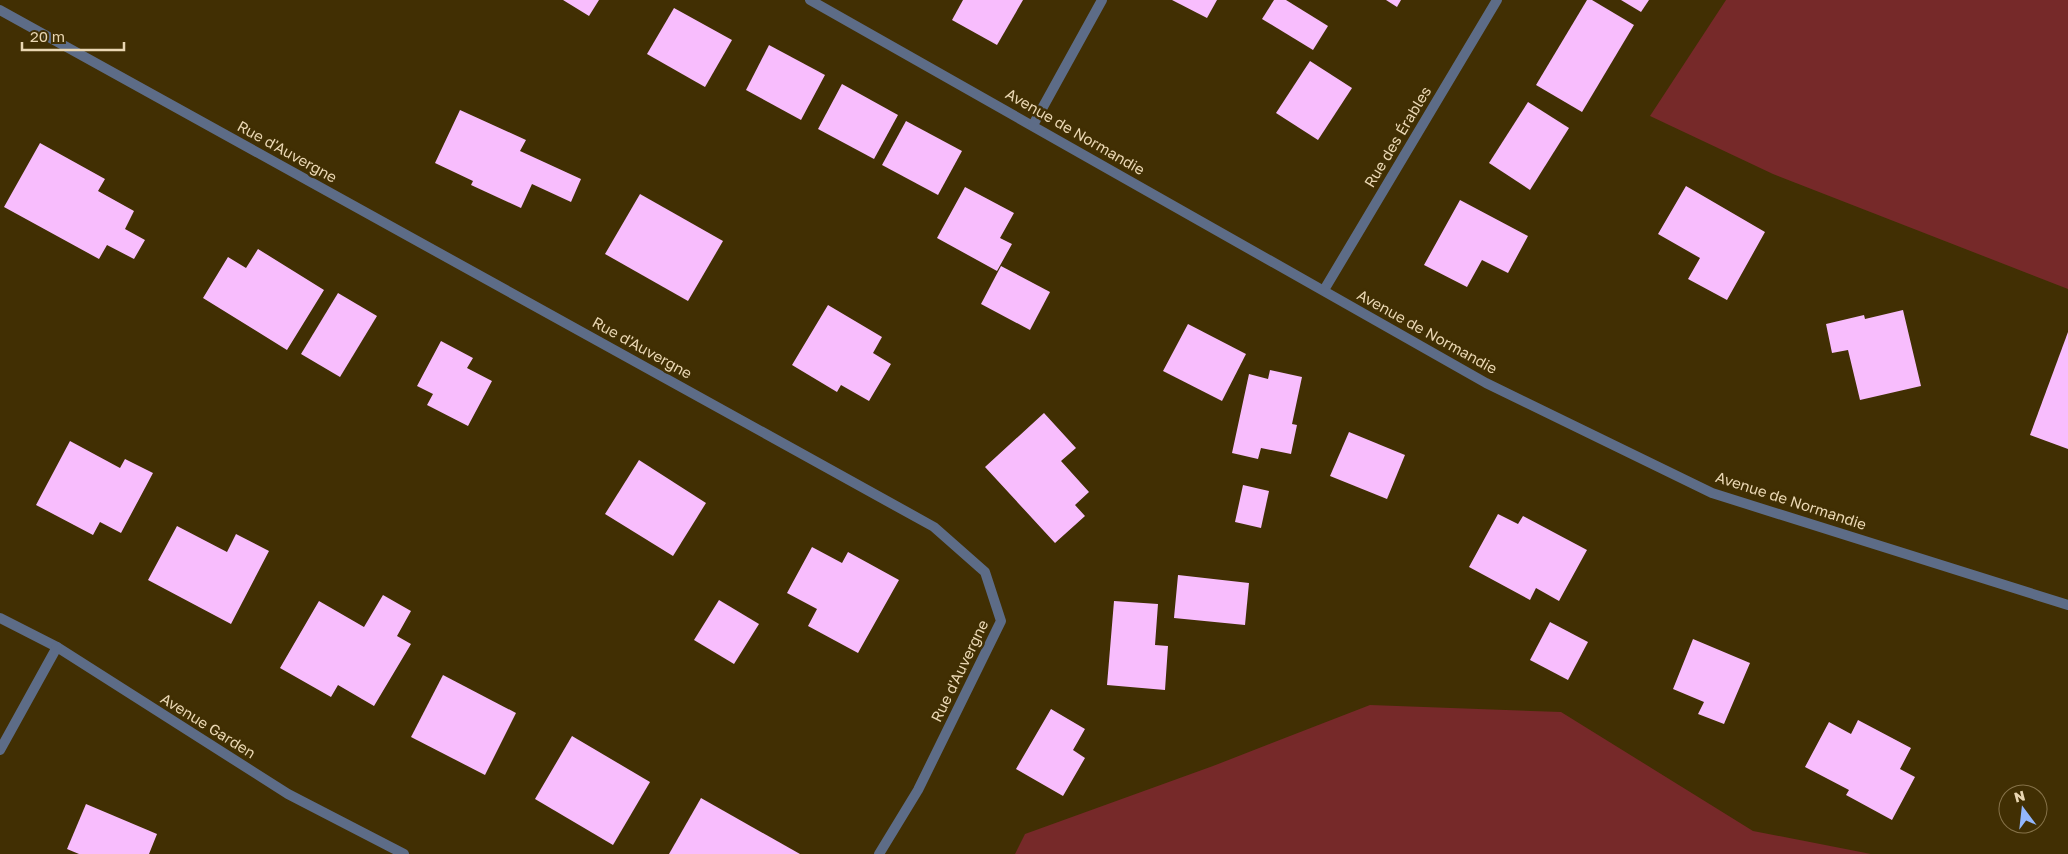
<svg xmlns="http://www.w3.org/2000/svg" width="2068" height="854" viewBox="0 0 2068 854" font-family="'Golos Text',sans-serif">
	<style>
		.green { fill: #762929 }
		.building { fill: #f8bdfd }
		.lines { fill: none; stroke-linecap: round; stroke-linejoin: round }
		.street { stroke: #5d6c87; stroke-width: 10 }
		.labels { text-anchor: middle; stroke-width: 5; stroke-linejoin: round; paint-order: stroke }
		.street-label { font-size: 15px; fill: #ead7b3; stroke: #412f03 }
	</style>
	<rect width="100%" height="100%" fill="#412f03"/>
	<!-- green -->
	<g class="green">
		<path d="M1726,0H2068V289L1773,174L1650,116Z"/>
		<path d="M1370,705L1561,712L1753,831L1871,854H1015L1025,834L1213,766Z"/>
	</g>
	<!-- building -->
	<g class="building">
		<path d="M563,0H599L589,16Z"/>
		<path d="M963,0H1023L997,45L952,20Z"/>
		<path d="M1172,0H1217L1207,18Z"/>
		<path d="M1274,0H1286L1328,26L1313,50L1262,19Z"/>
		<path d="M1386,0H1401L1397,7Z"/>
		<path d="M1587,0H1592L1634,25L1582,112L1536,85Z"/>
		<path d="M1621,0H1649L1641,12Z"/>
		<path d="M674,8L732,40L705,87L647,54Z"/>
		<path d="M769,45L825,75L801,120L746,90Z"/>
		<path d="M1310,61L1352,88L1318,140L1276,113Z"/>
		<path d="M842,84L898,115L874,159L818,129Z"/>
		<path d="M1528,102L1569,128L1530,190L1489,163Z"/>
		<path d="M460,110L526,140L520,151L581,179L571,202L532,184L521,208L471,185L473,181L435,163Z"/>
		<path d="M906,121L962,151L938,195L882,165Z"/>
		<path d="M40,143L105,179L98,191L134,211L125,229L145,240L134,259L107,245L99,259L4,207Z"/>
		<path d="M1686,186L1765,232L1727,300L1688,279L1700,258L1658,234Z"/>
		<path d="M965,187L1014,213L1000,238L1012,244L997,271L937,238Z"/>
		<path d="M640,194L723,241L688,301L605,254Z"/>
		<path d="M1460,200L1528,236L1508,273L1482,260L1467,287L1424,265Z"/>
		<path d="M258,249L324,290L287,350L203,298L228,257L246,268Z"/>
		<path d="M1001,266L1050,292L1030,330L981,304Z"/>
		<path d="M338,293L377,316L340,377L301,354Z"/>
		<path d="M828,305L882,337L873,353L891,364L869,401L841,385L837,392L792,365Z"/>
		<path d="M1903,310L1921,386L1860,400L1848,350L1832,353L1826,324L1864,315L1865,319Z"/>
		<path d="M1188,324L1246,354L1222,401L1163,371Z"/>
		<path d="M2068,332V449L2030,435Z"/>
		<path d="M441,341L473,358L467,368L492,381L468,426L427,405L433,394L417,386Z"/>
		<path d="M1270,370L1302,377L1292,424L1297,425L1291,454L1261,448L1258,459L1232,453L1249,374L1268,379Z"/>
		<path d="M1044,413L1076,448L1061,461L1089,492L1075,505L1085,516L1055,543L985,467Z"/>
		<path d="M1349,432L1405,455L1387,499L1330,476Z"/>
		<path d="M70,441L120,468L125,459L153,473L121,533L100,522L93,535L36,505Z"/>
		<path d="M639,460L706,503L673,556L605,514Z"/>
		<path d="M1243,485L1269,491L1261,528L1235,522Z"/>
		<path d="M1498,514L1518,524L1523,516L1587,550L1559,601L1536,588L1530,600L1469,567Z"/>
		<path d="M177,526L227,552L236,534L269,551L231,624L148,580Z"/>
		<path d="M812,547L842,563L848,552L899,580L858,653L808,626L817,609L787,593Z"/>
		<path d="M1178,575L1249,583L1245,625L1174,618Z"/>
		<path d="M383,595L411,611L397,636L411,644L374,706L338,685L331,697L280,668L319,601L364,627Z"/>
		<path d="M719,600L759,624L734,664L694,640Z"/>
		<path d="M1114,601L1158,604L1155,645L1168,646L1165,690L1107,685Z"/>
		<path d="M1550,622L1588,642L1568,680L1530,660Z"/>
		<path d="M1693,639L1750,663L1724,724L1698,714L1704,702L1673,689Z"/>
		<path d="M443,675L516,713L485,775L411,737Z"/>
		<path d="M1051,709L1085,729L1073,750L1085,758L1063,796L1016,769Z"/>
		<path d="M1858,720L1911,748L1900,769L1915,777L1892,820L1846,795L1849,790L1805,767L1829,722L1851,734Z"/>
		<path d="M572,736L650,782L613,845L535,799Z"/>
		<path d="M701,798L800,854H669Z"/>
		<path d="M86,804L157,834L149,854H79L67,849Z"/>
	</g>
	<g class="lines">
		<!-- street -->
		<g class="street">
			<path d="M810,0L1486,383L1712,493L2068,605"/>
			<path d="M0,10L934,527L985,572L1001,621L918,790L879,854"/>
			<path d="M1033,125L1102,0"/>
			<path d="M1324,290L1497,0"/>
			<path d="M0,618L57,647L288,794L404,854"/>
			<path d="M0,750L57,647"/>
		</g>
	</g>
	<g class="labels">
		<!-- street labels -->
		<g class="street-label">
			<text transform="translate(1075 132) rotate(30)" y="5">Avenue de Normandie</text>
			<text transform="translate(1398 137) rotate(-59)" y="5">Rue des Érables</text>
			<text transform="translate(287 152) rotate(29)" y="5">Rue d'Auvergne</text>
			<text transform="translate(1427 332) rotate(29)" y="5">Avenue de Normandie</text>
			<text transform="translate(642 348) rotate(29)" y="5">Rue d'Auvergne</text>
			<text transform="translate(1791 501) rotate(18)" y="5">Avenue de Normandie</text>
			<text transform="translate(960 671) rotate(-64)" y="5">Rue d'Auvergne</text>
			<text transform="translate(208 726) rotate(32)" y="5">Avenue Garden</text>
		</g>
	</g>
	<!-- north arrow -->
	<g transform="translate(2023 809) rotate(345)"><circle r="24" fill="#412f03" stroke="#857249"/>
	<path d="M0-4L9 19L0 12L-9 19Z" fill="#93b7fd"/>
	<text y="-8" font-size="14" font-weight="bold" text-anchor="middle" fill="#ead7b3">N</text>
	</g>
	<!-- scale -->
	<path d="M22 42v8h102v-8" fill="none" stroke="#ead7b3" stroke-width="2.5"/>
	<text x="30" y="42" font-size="15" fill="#ead7b3" stroke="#412f03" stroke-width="4" paint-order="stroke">20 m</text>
</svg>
